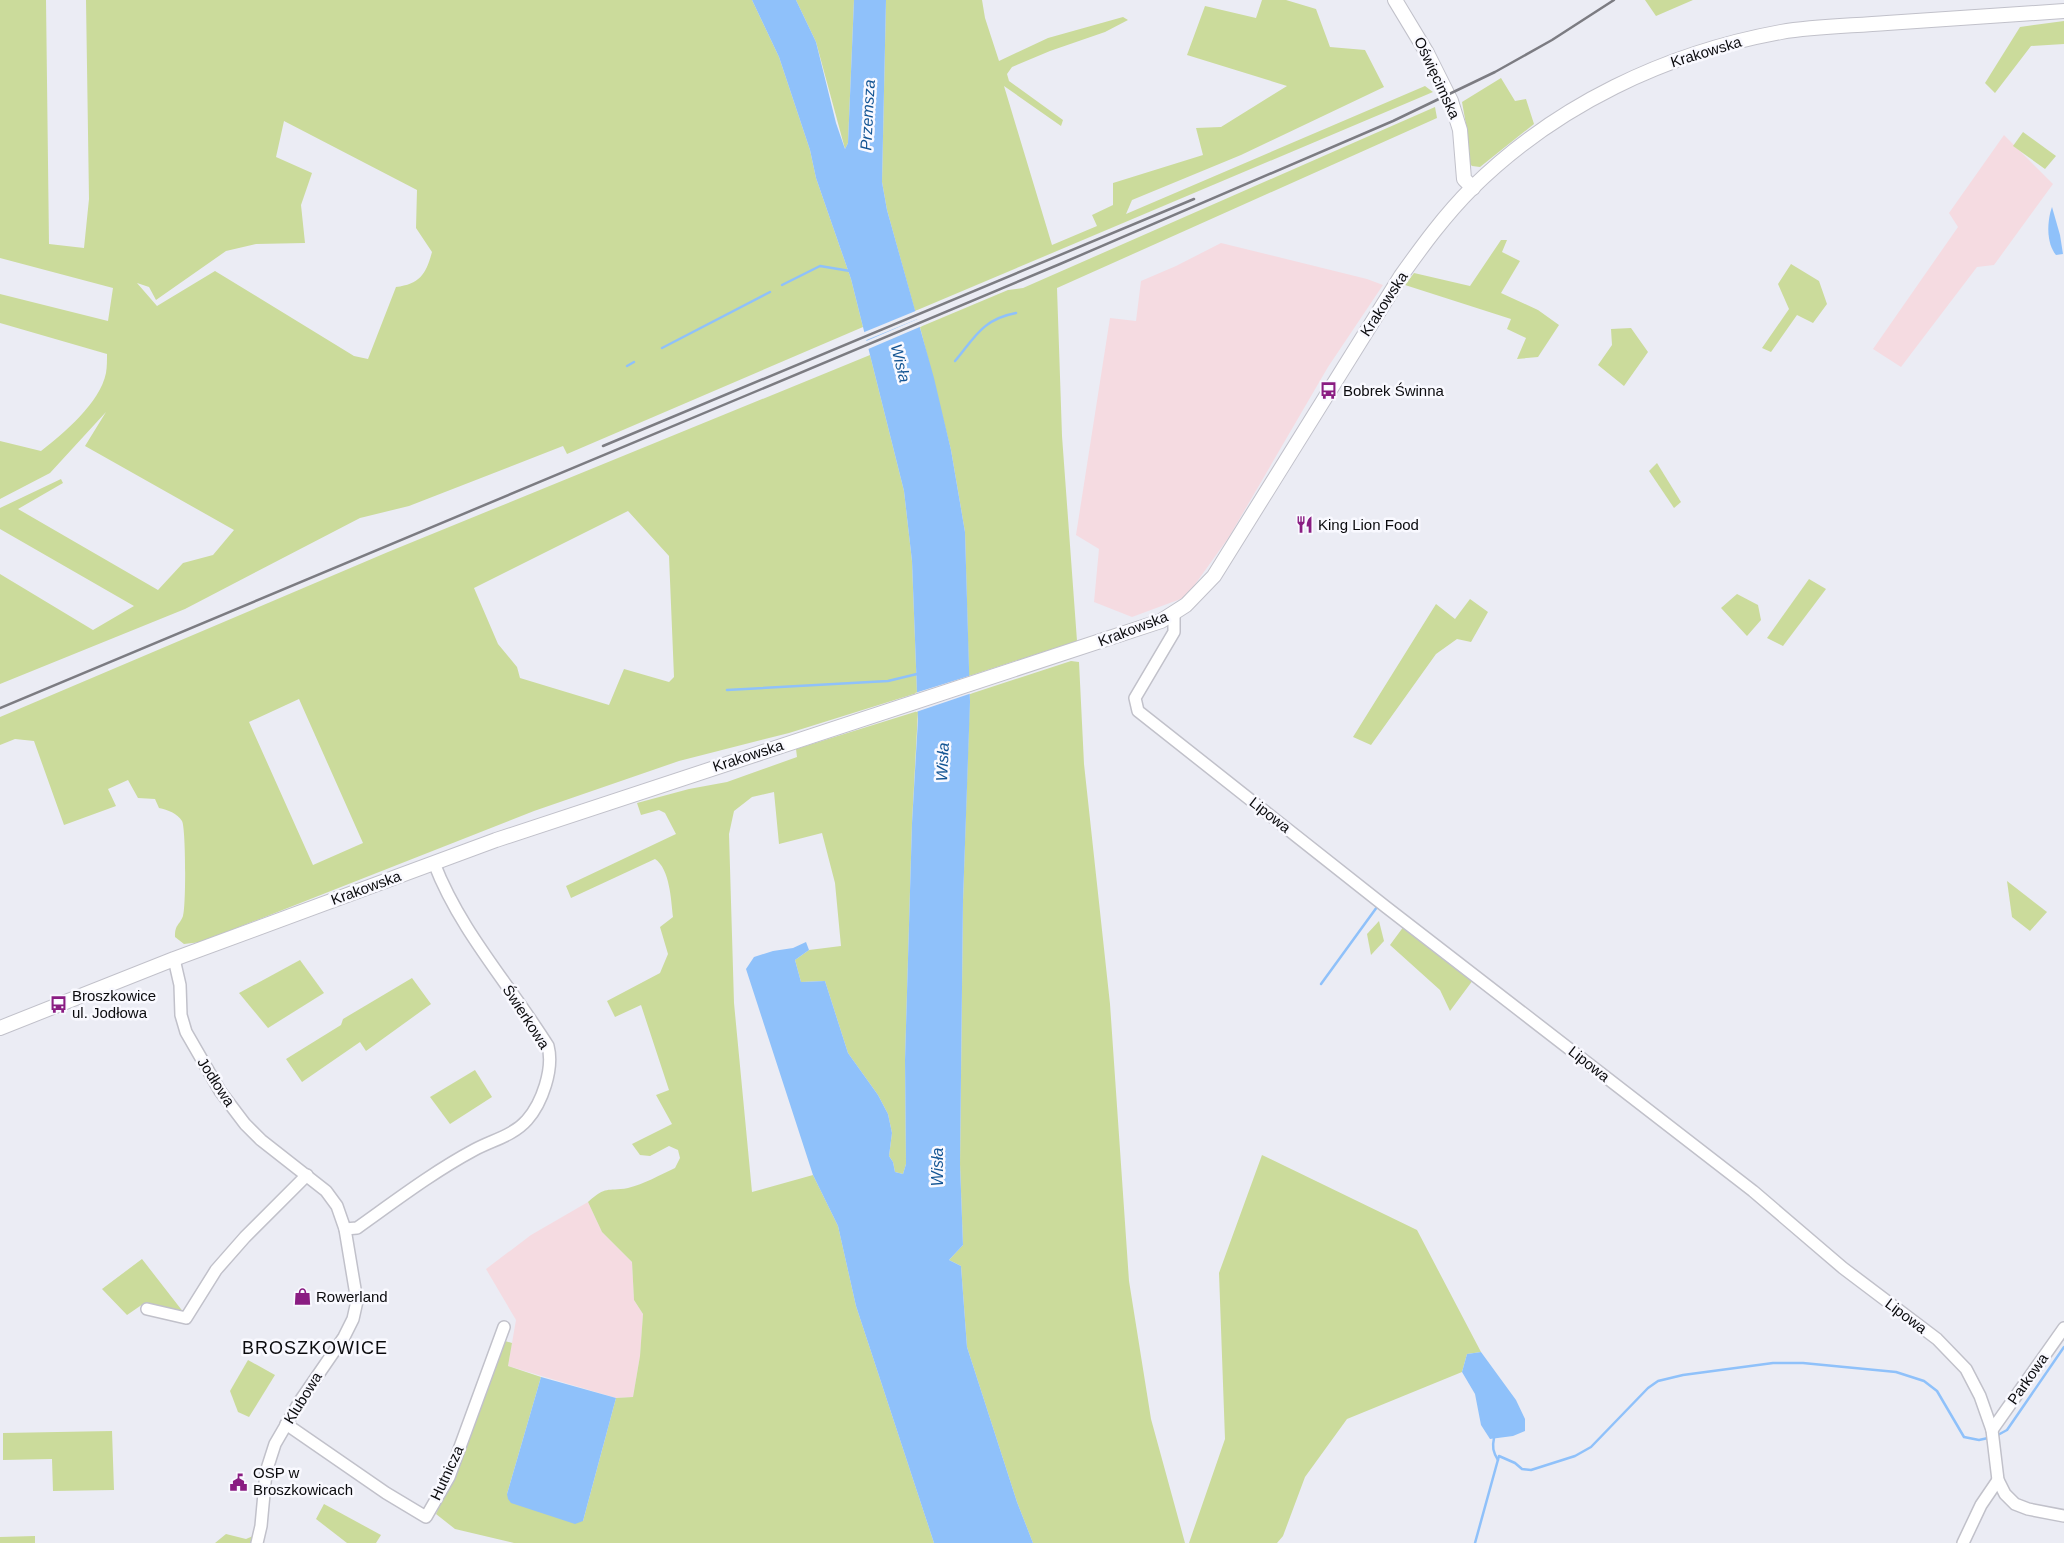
<svg xmlns="http://www.w3.org/2000/svg" width="2064" height="1543" viewBox="0 0 2064 1543" font-family="Arial,sans-serif">
	<style>
		.industrial { fill: #f5dbe1 }
		.green { fill: #cbdb9b; fill-rule: evenodd }
		.water { fill: #8fc1fa }
		.pier { fill: #ebecf4 }
		.lines { fill: none; stroke-linecap: round; stroke-linejoin: round }
		.stream { stroke: #8fc1fa; stroke-width: 2.5 }
		.minor-casing { stroke: #c1c1ca; stroke-width: 14 }
		.tertiary-casing { stroke: #c1c1ca; stroke-width: 16 }
		.minor { stroke: #fff; stroke-width: 11 }
		.tertiary { stroke: #fff; stroke-width: 14 }
		.rail { stroke: #7c7c82; stroke-width: 2.5 }
		.labels { text-anchor: middle; stroke-width: 5; stroke-linejoin: round; paint-order: stroke }
		.street-label { font-size: 15px; fill: #0b0b0e; stroke: #f9f9ff }
		.poi-label { font-size: 15px; fill: #0b0b0e; stroke: #f9f9ff; text-anchor: start }
		.water-label { font-size: 16px; font-style: italic; fill: #125493; stroke: #f9f9ff }
		.quarter-label { font-size: 18px; letter-spacing: 1px; fill: #0b0b0e; stroke: #f9f9ff }
	</style>
	<rect width="100%" height="100%" fill="#ebecf4"/>
	<!-- industrial -->
	<g class="industrial">
		<path d="M2004,135L2053,184L1994,265L1977,267L1901,367L1873,349L1958,227L1949,213Z"/>
		<path d="M1221,243L1367,279L1383,285L1328,367L1229,537L1186,597L1132,617L1094,602L1099,549L1076,535L1110,318L1136,321L1141,281L1176,266Z"/>
		<path d="M588,1202L602,1232L632,1262L634,1300L643,1314L640,1356L633,1397L616,1398L508,1366L516,1320L486,1269L531,1235Z"/>
	</g>
	<!-- green -->
	<g class="green">
		<path d="M0,0H46L49,244L84,248L89,199L86,0H752L779,57L810,150L816,178L851,279L863,327L567,454L563,446L409,506L360,518L185,609L0,684V574L93,630L134,606L0,529V508L61,479L63,483L18,509L158,590L183,563L213,555L234,530L85,446L106,412L50,473L0,499V441L41,451C64,433 100,403 106,373C107,367 107,360 107,354L0,323V294L108,321L113,288L0,258ZM284,121L417,190L416,228L432,252C426,274 420,284 396,287L368,359L354,356L215,271L157,306L137,283L149,287L156,300L226,251L256,244L305,243L301,205L312,173L276,157Z"/>
		<path d="M796,0H854L848,143L845,149L816,42Z"/>
		<path d="M886,0H982L985,18L999,61L1048,38L1123,17L1128,20L1105,32L1050,51L1012,67L1007,74L1009,81L1063,120L1061,126L1004,86L1052,245L1097,226L1092,215L1113,205V183L1203,155L1196,128L1221,127L1287,86L1187,55L1205,6L1256,18L1262,0H1286L1316,9L1330,47L1365,50L1384,87L1241,155L1132,200L1126,214L1425,86L1433,92L915,311L887,210L882,182Z"/>
		<path d="M1645,0H1693L1656,16Z"/>
		<path d="M2064,21V44L2031,46L1995,93L1985,83L2020,27Z"/>
		<path d="M1501,78L1515,101L1526,99L1534,124L1480,167L1472,166L1467,161V130L1462,102Z"/>
		<path d="M1435,107L1437,118L1057,288L1062,436L1077,641L969,676L965,532L951,450L920,327L1008,290L1023,288Z"/>
		<path d="M2023,132L2056,156L2045,169L2013,146Z"/>
		<path d="M1501,240H1507L1502,252L1520,261L1501,293L1538,310L1559,325L1538,357L1517,359L1526,338L1507,329L1511,319L1405,285L1414,273L1470,286Z"/>
		<path d="M1791,264L1819,281L1827,304L1813,323L1797,315L1771,352L1762,348L1789,309L1778,284Z"/>
		<path d="M1631,328L1648,352L1624,386L1598,365L1612,345L1611,329Z"/>
		<path d="M870,355L904,491L912,561L917,693L789,733L679,761L534,811L201,942L184,944L175,937C175,924 179,926 183,916C186,908 186,828 182,821C177,813 168,810 159,808L155,799L138,798L128,780L108,789L116,806L64,825L34,741L15,739L0,745V717L388,552ZM628,511L669,556L674,677L669,682L624,669L609,705L520,678L517,667L498,644L474,588ZM299,699L363,843L313,865L249,722Z"/>
		<path d="M1657,463L1681,502L1674,508L1649,471Z"/>
		<path d="M1809,579L1826,589L1783,646L1767,638Z"/>
		<path d="M1737,594L1758,605L1761,620L1747,636L1721,608Z"/>
		<path d="M1470,599L1488,612L1471,642L1457,639L1436,654L1371,745L1353,737L1436,604L1455,619Z"/>
		<path d="M1071,661L1079,662L1084,764L1110,1004L1129,1281L1151,1419L1185,1543H1033L1017,1502L967,1347L961,1266L949,1260L963,1245L960,1164L963,901L970,694Z"/>
		<path d="M918,711L912,823L905,1060L906,1164L903,1174L895,1172L893,1162L889,1156L892,1133L888,1114L878,1095L848,1053L825,981L801,982L795,960L809,950L841,946L835,883L822,833L779,844L774,792L752,797L734,811L729,834L734,1003L752,1192L813,1175L838,1226L856,1306L934,1543H514L455,1529L436,1514L458,1465L505,1341L512,1343L508,1366L541,1377L507,1494L583,1521L616,1398L633,1397L640,1356L643,1314L634,1300L632,1262L602,1232L588,1202C607,1185 606,1192 628,1188C644,1184 660,1175 675,1168L680,1158L678,1150L669,1146L650,1156L640,1155L632,1144L672,1124L656,1095L669,1090L641,1005L615,1017L607,1001L660,973L668,954L660,927L673,917C671,900 670,869 655,859L571,898L566,886L676,834L665,813L659,810L641,815L637,803L689,789L727,782L797,757L796,749Z"/>
		<path d="M2007,881L2047,912L2030,931L2012,917Z"/>
		<path d="M1379,921L1384,941L1371,955L1367,934Z"/>
		<path d="M1404,926L1473,980L1450,1011L1440,990L1390,945Z"/>
		<path d="M300,960L324,993L268,1028L239,993Z"/>
		<path d="M412,978L431,1004L366,1051L360,1042L302,1082L286,1059L341,1025L343,1019Z"/>
		<path d="M475,1070L492,1097L450,1124L430,1097Z"/>
		<path d="M1262,1155L1417,1230L1481,1352L1467,1354L1462,1372L1347,1419L1305,1477L1283,1536L1277,1543H1189L1225,1439L1219,1273Z"/>
		<path d="M142,1259L184,1313L143,1304L127,1315L102,1289Z"/>
		<path d="M248,1360L275,1375L249,1417L238,1412L230,1391Z"/>
		<path d="M112,1431L114,1490L53,1491L52,1459L3,1460V1433Z"/>
		<path d="M324,1504L381,1535L376,1543H347L316,1519Z"/>
		<path d="M226,1534L246,1539L253,1536V1543H215Z"/>
		<path d="M35,1536V1543H0V1537Z"/>
	</g>
	<!-- water -->
	<g class="water">
		<path d="M752,0H796L816,42L836,123L845,149L848,143L854,0H886L882,182L887,210L934,378L951,450L965,532L970,702L963,901L960,1164L963,1245L949,1260L961,1266L967,1347L1017,1502L1033,1543H934L856,1306L838,1226L813,1175L746,969L754,957L773,951L793,948L806,942L809,950L795,960L801,982L825,981L848,1053L878,1095L888,1114L892,1133L889,1156L893,1162L895,1172L903,1174L906,1164L905,1060L912,823L918,719L912,561L904,491L851,279L816,178L810,150L779,57Z"/>
		<path d="M2052,207L2060,235L2063,254L2056,255C2046,243 2047,221 2052,207Z"/>
		<path d="M1481,1352L1516,1400L1525,1419V1431L1513,1436L1490,1439L1481,1425L1475,1394L1462,1372L1467,1354Z"/>
		<path d="M541,1377L616,1398L583,1521L575,1524L511,1503L508,1499L507,1494Z"/>
	</g>
	<!-- pier -->
	<g class="pier">
		<path d="M918,310L920,318L864,341L862,333Z"/>
		<path d="M920,318L922,326L866,350L864,342Z"/>
		<path d="M972,675V693L916,712L915,693Z"/>
	</g>
	<g class="lines">
		<!-- stream -->
		<g class="stream">
			<path d="M782,285L820,266L850,271"/>
			<path d="M662,348L770,292"/>
			<path d="M955,361C975,337 983,319 1016,313"/>
			<path d="M627,366L634,362"/>
			<path d="M727,690L888,681L917,674"/>
			<path d="M1321,984L1377,907"/>
			<path d="M1996,1436L2007,1430L2064,1347"/>
			<path d="M1494,1438C1492,1447 1493,1452 1498,1460"/>
			<path d="M1475,1543L1499,1456L1515,1463L1522,1469L1531,1470L1575,1456L1591,1447L1648,1388L1658,1381L1683,1375L1773,1363H1803L1896,1372L1924,1381L1937,1391L1964,1437L1979,1440L1988,1438"/>
		</g>
		<defs>
			<g id="minor">
				<path d="M1174,613V632L1135,698L1138,711L1386,907L1753,1191L1843,1268L1937,1339L1966,1369L1980,1396L1992,1430L1998,1480L2005,1494L2015,1504L2028,1509L2064,1516"/>
				<path d="M174,959L180,985L181,1015L186,1032L220,1091L245,1124L261,1140L326,1191L337,1206L345,1229L357,1301L353,1319L344,1337L300,1401L275,1444L266,1472L261,1526L257,1543"/>
				<path d="M345,1229L357,1228C395,1201 433,1172 474,1150C492,1140 513,1136 527,1120C542,1103 554,1069 548,1046C510,985 460,931 434,863"/>
				<path d="M147,1309L186,1318L216,1270L245,1237L307,1175"/>
				<path d="M286,1424L386,1493L426,1517L449,1477L504,1327"/>
				<path d="M1992,1430L2064,1328"/>
				<path d="M1963,1543L1981,1505L1998,1480"/>
			</g>
			<g id="tertiary">
				<path d="M1395,0L1427,53L1451,101L1460,130L1464,179L1473,188"/>
				<path d="M0,1028L174,959L496,840L1161,621L1186,605L1214,576L1401,276C1423,245 1445,215 1472,188C1556,105 1666,53 1781,32C1816,26 1852,26 1887,23C1946,19 2005,15 2064,11"/>
			</g>
		</defs>
		<!-- minor casing -->
		<use href="#minor" class="minor-casing"/>
		<!-- tertiary casing -->
		<use href="#tertiary" class="tertiary-casing"/>
		<!-- minor -->
		<use href="#minor" class="minor"/>
		<!-- tertiary -->
		<use href="#tertiary" class="tertiary"/>
		<!-- rail -->
		<g class="rail">
			<path d="M603,446L1194,199"/>
			<path d="M0,708L1060,264L1393,121L1495,72L1552,40L1614,0"/>
		</g>
	</g>
	<!-- icons -->
	<defs>
		<symbol id="bus-bare" viewBox="-9 -9 18 18"><path d="M-5-6H5V4H4V6H2V4H-2V6H-4V4H-5ZM-3.5-4V0h7V-4ZM-3.5 1.2v1.5H-2V1.2ZM2 1.2v1.5H3.5V1.2Z" fill="#8a1d82" stroke="#f9f9ff" stroke-width="2.5" paint-order="stroke"/></symbol>
		<symbol id="restaurant-bare" viewBox="-9 -9 18 18"><path d="M-5-6h1v4h1v-4h1v4h1v-4h1v5L-1.5 .5V6h-2V.5L-5-1ZM5-6V6H3V1.5H1.5Q1.5-4 5-6Z" fill="#8a1d82" stroke="#f9f9ff" stroke-width="2.5" paint-order="stroke"/></symbol>
		<symbol id="shop-bare" viewBox="-9 -9 18 18"><path d="M-5-2.5h2.3a2.7 3.5 0 0 1 5.4 0H5L5.5 6h-11ZM-1.5-2.5h3a1.5 2.3 0 0 0-3 0Z" fill="#8a1d82" stroke="#f9f9ff" stroke-width="2.5" paint-order="stroke"/></symbol>
		<symbol id="civic-bare" viewBox="-9 -9 18 18"><path d="M-.6-6.5H3V-4.5H.6V-3L4-1V1h2V6H-6V1h2V-1L-.6-3ZM-1.2 2.5V6h2.4V2.5Z" fill="#8a1d82" stroke="#f9f9ff" stroke-width="2.5" paint-order="stroke"/></symbol>
	</defs>
	<g fill-rule="evenodd">
		<use href="#bus-bare" x="1316" y="378" width="25" height="25"/>
		<use href="#restaurant-bare" x="1292" y="512" width="25" height="25"/>
		<use href="#bus-bare" x="46" y="992" width="25" height="25"/>
		<use href="#shop-bare" x="290" y="1284" width="25" height="25"/>
		<use href="#civic-bare" x="226" y="1470" width="25" height="25"/>
	</g>
	<g class="labels">
		<!-- street labels -->
		<g class="street-label">
			<text transform="translate(1706 52) rotate(-17)" y="5">Krakowska</text>
			<text transform="translate(1437 78) rotate(65)" y="5">Oświęcimska</text>
			<text transform="translate(1384 304) rotate(-57)" y="5">Krakowska</text>
			<text transform="translate(1133 629) rotate(-21)" y="5">Krakowska</text>
			<text transform="translate(748 756) rotate(-18)" y="5">Krakowska</text>
			<text transform="translate(1270 815) rotate(38)" y="5">Lipowa</text>
			<text transform="translate(366 888) rotate(-20)" y="5">Krakowska</text>
			<text transform="translate(526 1017) rotate(57)" y="5">Świerkowa</text>
			<text transform="translate(1589 1064) rotate(38)" y="5">Lipowa</text>
			<text transform="translate(216 1082) rotate(57)" y="5">Jodłowa</text>
			<text transform="translate(1906 1316) rotate(37)" y="5">Lipowa</text>
			<text transform="translate(2028 1379) rotate(-55)" y="5">Parkowa</text>
			<text transform="translate(303 1398) rotate(-58)" y="5">Klubowa</text>
			<text transform="translate(447 1473) rotate(-65)" y="5">Hutnicza</text>
		</g>
		<!-- poi labels -->
		<g class="poi-label">
			<text x="1343" y="396">Bobrek Świnna</text>
			<text x="1318" y="530">King Lion Food</text>
			<text x="72" y="1001">Broszkowice<tspan x="72" dy="17">ul. Jodłowa</tspan></text>
			<text x="316" y="1302">Rowerland</text>
			<text x="253" y="1478">OSP w<tspan x="253" dy="17">Broszkowicach</tspan></text>
		</g>
		<!-- water labels -->
		<g class="water-label">
			<text transform="translate(867 115) rotate(-87)" y="6">Przemsza</text>
			<text transform="translate(901 363) rotate(76)" y="6">Wisła</text>
			<text transform="translate(942 762) rotate(-87)" y="6">Wisła</text>
			<text transform="translate(937 1167) rotate(-90)" y="6">Wisła</text>
		</g>
		<!-- quarter labels -->
		<g class="quarter-label">
			<text x="315" y="1354">BROSZKOWICE</text>
		</g>
	</g>
</svg>
